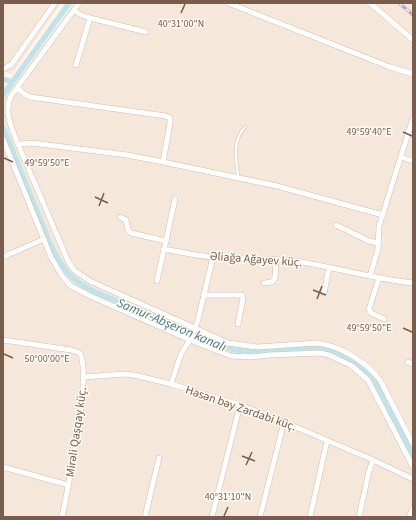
<svg xmlns="http://www.w3.org/2000/svg" width="416" height="520" viewBox="0 0 416 520" font-family="'Source Sans 3',sans-serif">
	<style>
		.residential { fill: #f5e8da }
		.lines { fill: none; stroke-linecap: round; stroke-linejoin: round }
		.canal { stroke: #bfe3e8; stroke-width: 5.5 }
		.service-casing { stroke: #d1beb0; stroke-width: 3.5 }
		.minor-casing { stroke: #d1beb0; stroke-width: 6 }
		.service { stroke: #fff; stroke-width: 2.5 }
		.minor { stroke: #fff; stroke-width: 5 }
		.rail-casing { stroke: #b9a8c9; stroke-width: 3 }
		.rail { stroke: #fffaf3; stroke-width: 1.5; stroke-dasharray: 4.5; stroke-linecap: butt }
		.ticks { fill: none; stroke: #7a5c4d; stroke-width: 1.5 }
		.labels { text-anchor: middle; stroke-width: 3; stroke-linejoin: round; paint-order: stroke }
		.street-label { font-size: 12px; fill: #7a5c4d; stroke: #fffaf3 }
		.water-label { font-size: 13px; font-style: italic; fill: #437c86; stroke: #fffaf3 }
		.ticks-label { font-size: 10px; text-anchor: middle; fill: #7a5c4d; stroke: #fffaf3; stroke-width: 3; stroke-linejoin: round; paint-order: stroke }
	</style>
	<rect width="100%" height="100%" fill="#fdf6ec"/>
	<!-- residential -->
	<g class="residential">
		<path d="M3,3H61L12,74L3,71Z"/>
		<path d="M73,3H413V517H3V86L11,89Z"/>
	</g>
	<g class="lines">
		<!-- canal -->
		<g class="canal">
			<path d="M3,79L12,82"/>
			<path d="M3,95L69,3"/>
			<path d="M3,127L50,244C64,271 68,278 95,292L234,350L243,351L316,347C339,350 361,365 376,383L413,455"/>
		</g>
		<defs>
			<path id="service" d="M238,178C237,159 231,142 245,127"/>
			<g id="minor">
				<path d="M79,3L11,96C3,111 12,129 18,144L68,261L74,270L90,281L228,343L257,347L317,343C341,346 365,361 380,380L413,444"/>
				<path d="M228,3L390,67L413,74"/>
				<path d="M370,3L413,40"/>
				<path d="M74,10L81,15L90,18L146,32"/>
				<path d="M76,65L90,18"/>
				<path d="M3,69L11,65L55,3"/>
				<path d="M17,88L23,93L30,97L166,116L170,118V123L163,162"/>
				<path d="M3,139L51,257L62,276L71,286L90,296L190,340L231,356L252,357L269,355L320,353L329,355L352,366L368,380L413,467"/>
				<path d="M18,144L32,143L127,155L163,162L277,186L383,215"/>
				<path d="M401,157L413,161"/>
				<path d="M120,217L126,220L128,230L131,233L166,241L164,249C180,252 196,256 213,257C240,260 268,258 295,261C335,267 373,279 413,283"/>
				<path d="M336,225L369,241L378,243"/>
				<path d="M166,241L175,199"/>
				<path d="M3,257L44,239"/>
				<path d="M370,276L378,249L379,226L413,118"/>
				<path d="M379,278L369,309L371,313L384,319"/>
				<path d="M157,281L164,249"/>
				<path d="M264,283L272,282L275,278L276,259"/>
				<path d="M324,293L329,267"/>
				<path d="M204,295H242L243,298L238,324"/>
				<path d="M3,340L71,350L80,353C92,377 68,486 62,517"/>
				<path d="M408,362L413,364"/>
				<path d="M84,377L124,374L134,375L171,384L240,405L284,422L373,460L413,479"/>
				<path d="M171,384L181,354L190,340L198,320L213,257"/>
				<path d="M3,467L68,485"/>
				<path d="M145,517L159,458"/>
				<path d="M212,517L240,405"/>
				<path d="M260,517L284,422"/>
				<path d="M310,517L327,441"/>
				<path d="M359,517L369,471L373,460"/>
				<path d="M409,517L413,508"/>
			</g>
		</defs>
		<!-- service casing -->
		<use href="#service" class="service-casing"/>
		<!-- minor casing -->
		<use href="#minor" class="minor-casing"/>
		<!-- service -->
		<use href="#service" class="service"/>
		<!-- minor -->
		<use href="#minor" class="minor"/>
		<defs>
			<path id="rail" d="M399,3L413,15"/>
		</defs>
		<!-- rail casing -->
		<use href="#rail" class="rail-casing"/>
		<!-- rail -->
		<use href="#rail" class="rail"/>
	</g>
	<!-- ticks -->
	<path class="ticks" d="M181,13L185,4M403,132L412,136M4,158L13,162M95,197L108,203M99,206L104,193M313,290L326,295M317,299L322,286M403,328L412,332M4,354L13,358M242,456L255,461M246,465L252,452M224,516L228,507"/>
	<g class="labels">
		<!-- street labels -->
		<g class="street-label">
			<text transform="translate(256 259) rotate(4)" y="4">Əliağa Ağayev küç.</text>
			<text transform="translate(241 408) rotate(19)" y="4">Həsən bəy Zərdabi küç.</text>
			<text transform="translate(76 432) rotate(-82)" y="4">Mirəli Qaşqay küç.</text>
		</g>
		<!-- water labels -->
		<g class="water-label">
			<text transform="translate(172 324) rotate(23)" y="5">Samur-Abşeron kanalı</text>
		</g>
	</g>
	<g class="ticks-label">
		<text x="181" y="27">40°31'00"N</text>
		<text x="369" y="135">49°59'40"E</text>
		<text x="47" y="166">49°59'50"E</text>
		<text x="369" y="331">49°59'50"E</text>
		<text x="47" y="362">50°00'00"E</text>
		<text x="228" y="500">40°31'10"N</text>
	</g>
	<!-- border -->
	<rect width="416" height="520" fill="none" stroke="#7a5c4d" stroke-width="8"/>
</svg>
